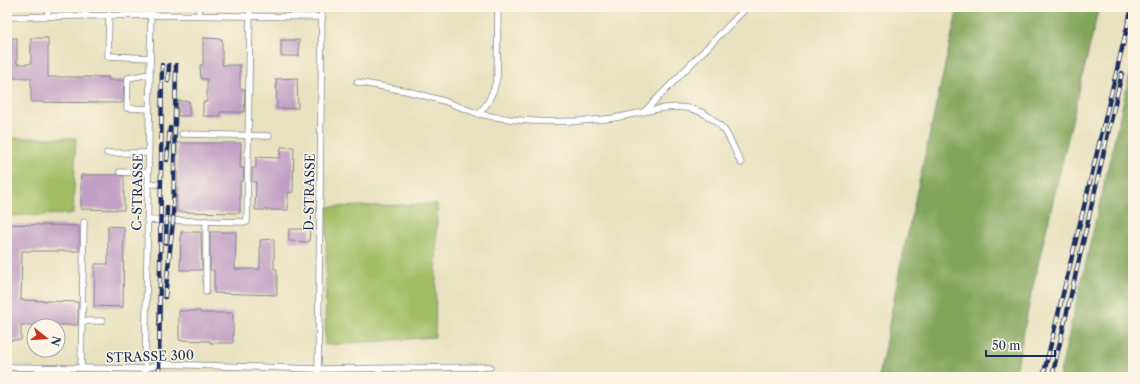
<svg xmlns="http://www.w3.org/2000/svg" width="1140" height="384" viewBox="0 0 1140 384" font-family="'Libre Caslon Text',serif">
	<style>
		.green { fill: #a2be65; stroke: #5e7662 }
		.forest { fill: #81a55a; stroke: #4e6a5c }
		.building { fill: #c19ec5 }
		.lines { fill: none; stroke-linecap: round; stroke-linejoin: round }
		.lane-casing { stroke: #82888e; stroke-width: 7 }
		.lane { stroke: #fff; stroke-width: 5.5 }
		.rail-casing { stroke: #1b2f5e; stroke-width: 4.5 }
		.rail { stroke: #fcf5e5; stroke-width: 3; stroke-dasharray: 9; stroke-linecap: butt }
		.labels { text-anchor: middle; stroke-width: 3; stroke-linejoin: round; paint-order: stroke }
		.street-label { font-size: 13px; fill: #1b2f5e; stroke: #fcf5e5 }
	</style>
	<rect width="100%" height="100%" fill="#fcf5e5"/>
	<filter id="ink" filterUnits="userSpaceOnUse"><feTurbulence type="fractalNoise" baseFrequency=".025" numOctaves="2"/><feDisplacementMap in="SourceGraphic" scale="8" xChannelSelector="R" yChannelSelector="G"/><feConvolveMatrix kernelMatrix="1 2 1 2 8 2 1 2 1" color-interpolation-filters="sRGB"/></filter>
	<filter id="wash" filterUnits="userSpaceOnUse"><feTurbulence type="fractalNoise" baseFrequency=".012" numOctaves="4" result="noise"/><feDisplacementMap in="SourceGraphic" scale="16" xChannelSelector="R" yChannelSelector="G"/><feGaussianBlur stdDeviation="0.9" result="paint"/><feColorMatrix in="noise" values="0 0 0 0 0 0 0 0 0 0 0 0 0 0 0 0 0 1.4 0 .05"/><feComposite in="paint" operator="in"/></filter>
	<g filter="url(#wash)">
		<rect width="100%" height="100%" fill="#e8e1bf"/>
		<!-- green -->
		<g class="green">
			<path d="M7,138H76L73,214L7,216Z"/>
			<path d="M437,204L435,337L325,345L327,207Z"/>
		</g>
		<!-- forest -->
		<g class="forest">
			<path d="M958,7H1099L1031,295L1015,377H879L900,267Z"/>
			<path d="M1133,60V377H1059Z"/>
		</g>
		<g id="blocks">
			<!-- building -->
			<g class="building">
				<path d="M7,38H17V64H31V38H48V77H109L108,80H124L123,103L31,102V78H7Z"/>
				<path d="M203,38L222,39V65H240V89H245L244,112H220V116H203V102H207V79H201L200,65H203Z"/>
				<rect x="281" y="40" width="18" height="16"/>
				<path d="M297,78L298,108L277,109L276,79Z"/>
				<rect x="178" y="101" width="11" height="15"/>
				<path d="M177,143H241L240,168H244L243,181H240V213L177,212Z"/>
				<path d="M281,147H294L293,192L288,193V210H255L256,182H252V168H256V157L280,158Z"/>
				<path d="M81,175H117L124,176V210L81,209Z"/>
				<path d="M7,224L79,226V251H22L21,300L78,302V325H21V340H7Z"/>
				<path d="M108,226L124,227L123,307L94,306L95,264H108Z"/>
				<path d="M289,229H310L309,242L289,241Z"/>
				<path d="M181,232H201L202,270H180Z"/>
				<path d="M210,232H236L235,269H260V240L274,239V269H277V295L214,293V270H210Z"/>
				<path d="M179,311H200V313H233V343H210V341L179,340Z"/>
			</g>
		</g>
	</g>
	<g filter="url(#ink)">
		<use href="#blocks" fill-opacity="0" stroke="#82888e" stroke-width="1"/>
		<g class="lines">
			<defs>
				<g id="lane">
					<path d="M48,7V16"/>
					<path d="M109,15L108,56L150,58"/>
					<path d="M199,15V7"/>
					<path d="M85,16V7"/>
					<path d="M7,17L150,15L322,17"/>
					<path d="M357,82L407,91L444,101L479,114L488,102L494,89L497,77L498,7"/>
					<path d="M149,109L127,108L128,78L150,74"/>
					<path d="M645,111L747,7"/>
					<path d="M479,114C520,123 564,123 606,119C632,117 669,101 695,110C706,113 718,122 725,131C731,140 736,153 741,163"/>
					<path d="M182,134L269,136"/>
					<path d="M107,153H148"/>
					<path d="M120,172L148,173"/>
					<path d="M148,184H159"/>
					<path d="M147,220L247,222L250,7"/>
					<path d="M206,292V221"/>
					<path d="M82,321H102"/>
					<path d="M7,367L145,369L159,364L318,369L490,367"/>
					<path d="M81,368L84,222"/>
					<path d="M145,377L151,7"/>
					<path d="M318,377L322,7"/>
				</g>
			</defs>
			<!-- lane casing -->
			<use href="#lane" class="lane-casing"/>
			<!-- lane -->
			<use href="#lane" class="lane"/>
			<defs>
				<g id="rail">
					<path d="M168,81L169,65"/>
					<path d="M167,160L170,128"/>
					<path d="M166,243L167,207"/>
					<path d="M165,297L173,221L176,65"/>
					<path d="M159,377L162,65"/>
					<path d="M1043,377L1132,7"/>
					<path d="M1052,377L1122,73"/>
				</g>
			</defs>
			<!-- rail casing -->
			<use href="#rail" class="rail-casing"/>
			<!-- rail -->
			<use href="#rail" class="rail"/>
		</g>
	</g>
	<g class="labels">
		<!-- street labels -->
		<g class="street-label">
			<text transform="translate(137 192) rotate(-89)" y="5">C-STRASSE</text>
			<text transform="translate(309 192) rotate(-89)" y="5">D-STRASSE</text>
			<text transform="translate(150 356) rotate(-2)" y="5">STRASSE 300</text>
		</g>
	</g>
	<!-- margin -->
	<rect width="1140" height="384" fill="none" stroke="#fcf5e5" stroke-width="24"/>
	<!-- north arrow -->
	<g transform="translate(46 338) rotate(107)"><circle r="19" fill="#fcf5e5" stroke="#a2a6af"/>
	<path d="M0-3L7 15L0 10L-7 15Z" fill="#c8321e"/>
	<text y="-6" font-size="11" font-weight="bold" text-anchor="middle" fill="#1b2f5e">N</text>
	</g>
	<!-- scale -->
	<path d="M986 350v6h69v-6" fill="none" stroke="#1b2f5e" stroke-width="2"/>
	<text x="992" y="350" font-size="12" fill="#1b2f5e" stroke="#fcf5e5" stroke-width="3" paint-order="stroke">50 m</text>
</svg>
